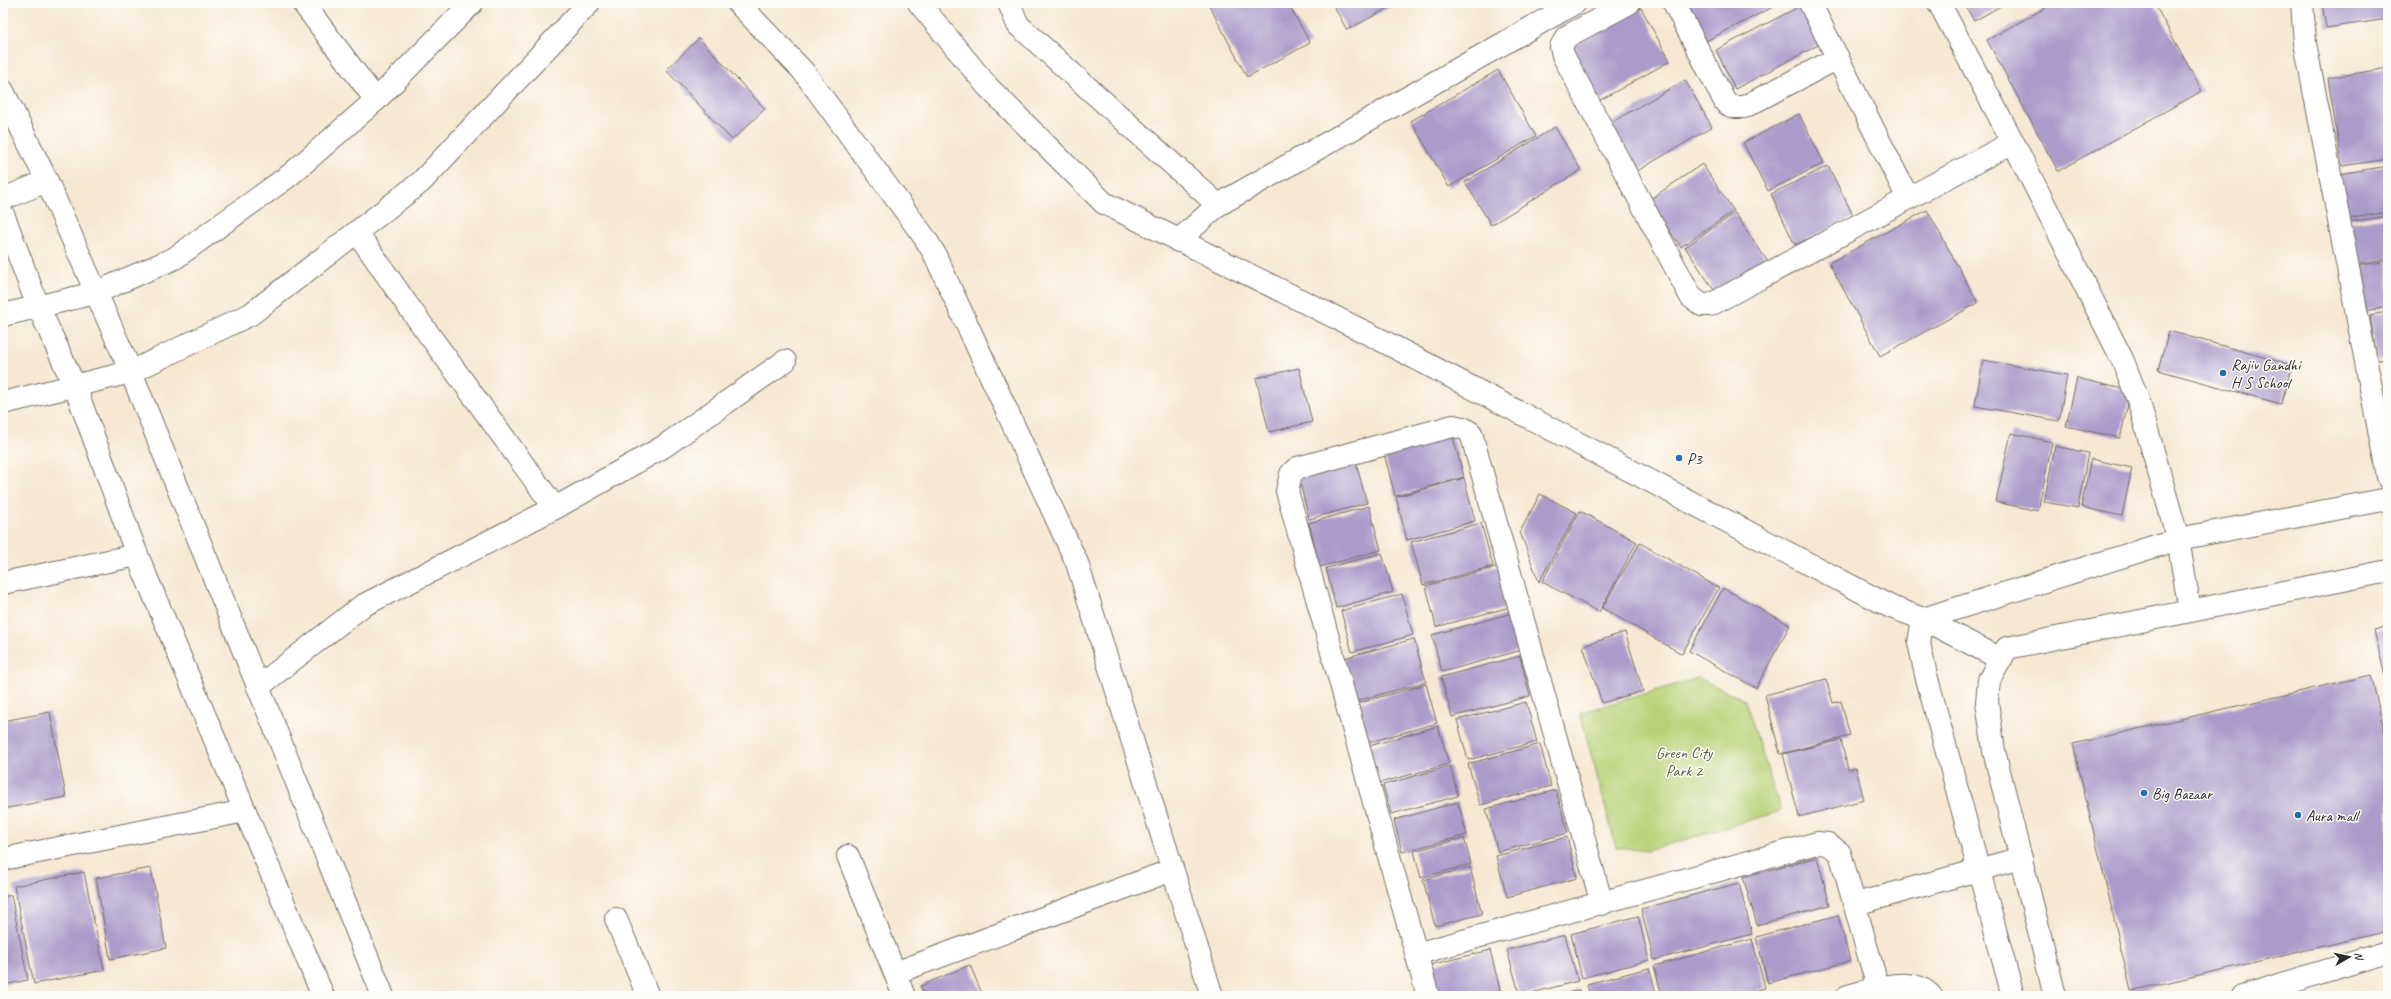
<svg xmlns="http://www.w3.org/2000/svg" width="2391" height="999" viewBox="0 0 2391 999" font-family="Caveat,sans-serif">
	<style>
		.green { fill: #b8d176; stroke: #727e50 }
		.building { fill: #ab9bcb }
		.lines { fill: none; stroke-linecap: round; stroke-linejoin: round }
		.lane-casing { stroke: #726d65; stroke-width: 24 }
		.street-casing { stroke: #726d65; stroke-width: 24 }
		.secondary-casing { stroke: #726d65; stroke-width: 24 }
		.lane { stroke: #fff; stroke-width: 22 }
		.street { stroke: #fff; stroke-width: 22 }
		.secondary { stroke: #fff; stroke-width: 22 }
		.poi-dot { fill: #1f6fb2; stroke: #fdfcf7; stroke-width: 1.5 }
		.labels { text-anchor: middle; stroke-width: 3; stroke-linejoin: round; paint-order: stroke }
		.poi-label { font-size: 16px; fill: #2b2b2b; stroke: #fdfcf7; text-anchor: start }
		.park-label { font-size: 16px; fill: #555d42; stroke: #fdfcf7 }
	</style>
	<rect width="100%" height="100%" fill="#fdfcf7"/>
	<filter id="ink" filterUnits="userSpaceOnUse"><feTurbulence type="fractalNoise" baseFrequency=".025" numOctaves="2"/><feDisplacementMap in="SourceGraphic" scale="8" xChannelSelector="R" yChannelSelector="G"/><feConvolveMatrix kernelMatrix="1 2 1 2 8 2 1 2 1" color-interpolation-filters="sRGB"/></filter>
	<filter id="wash" filterUnits="userSpaceOnUse"><feTurbulence type="fractalNoise" baseFrequency=".012" numOctaves="4" result="noise"/><feDisplacementMap in="SourceGraphic" scale="16" xChannelSelector="R" yChannelSelector="G"/><feGaussianBlur stdDeviation="0.9" result="paint"/><feColorMatrix in="noise" values="0 0 0 0 0 0 0 0 0 0 0 0 0 0 0 0 0 1.4 0 .05"/><feComposite in="paint" operator="in"/></filter>
	<g filter="url(#wash)">
		<rect width="100%" height="100%" fill="#f6e8d2"/>
		<!-- green -->
		<path class="green" d="M1698,678L1745,700L1781,811L1647,851L1616,847L1580,713Z"/>
		<g id="blocks">
			<!-- building -->
			<g class="building">
				<path d="M1212,3H1288L1310,43L1247,77L1209,5Z"/>
				<path d="M1332,3H1398L1347,30Z"/>
				<path d="M1687,3H1781L1706,41Z"/>
				<path d="M1964,3H2006L1974,21Z"/>
				<path d="M2054,3H2154L2202,91L2058,171L1987,40Z"/>
				<path d="M2322,3H2388V19L2326,28Z"/>
				<path d="M1802,5L1822,43L1735,89L1716,50Z"/>
				<path d="M1641,8L1670,61L1595,103L1565,51Z"/>
				<path d="M699,38L765,109L732,140L666,70Z"/>
				<path d="M2388,68V159L2342,166L2328,78Z"/>
				<path d="M1498,70L1536,136L1449,187L1411,121Z"/>
				<path d="M1685,80L1712,127L1634,173L1607,125Z"/>
				<path d="M1799,114L1824,163L1768,191L1743,143Z"/>
				<path d="M1555,127L1581,170L1491,225L1465,182Z"/>
				<path d="M1702,164L1734,211L1681,247L1649,200Z"/>
				<path d="M1828,166L1854,217L1795,245L1771,194Z"/>
				<path d="M2388,166V212L2347,219L2339,174Z"/>
				<path d="M1927,210L1978,303L1880,356L1829,263Z"/>
				<path d="M1735,213L1768,262L1718,296L1685,247Z"/>
				<path d="M2388,216V259L2356,265L2349,222Z"/>
				<path d="M2388,261V307L2365,311L2357,266Z"/>
				<path d="M2388,312V359L2377,360L2370,315Z"/>
				<path d="M2169,331L2292,365L2281,404L2158,370Z"/>
				<path d="M1983,360L2067,375L2059,421L1975,406Z"/>
				<path d="M1299,368L1312,422L1269,432L1256,378Z"/>
				<path d="M2077,378L2131,391L2120,438L2066,426Z"/>
				<path d="M2011,433L2052,442L2038,511L1996,502Z"/>
				<path d="M1452,434L1464,477L1395,496L1384,453Z"/>
				<path d="M2055,446L2088,453L2078,508L2044,502Z"/>
				<path d="M2091,459L2132,468L2122,516L2081,507Z"/>
				<path d="M1355,460L1367,503L1309,519L1298,475Z"/>
				<path d="M1464,478L1475,521L1407,540L1396,497Z"/>
				<path d="M1540,494L1577,513L1539,582L1520,532Z"/>
				<path d="M1369,506L1381,550L1320,567L1309,523Z"/>
				<path d="M1580,511L1637,542L1599,612L1542,582Z"/>
				<path d="M1481,523L1493,566L1423,585L1411,542Z"/>
				<path d="M1640,543L1719,588L1682,654L1602,608Z"/>
				<path d="M1382,553L1393,592L1336,608L1326,568Z"/>
				<path d="M1499,566L1510,607L1436,627L1426,586Z"/>
				<path d="M1723,588L1790,625L1756,688L1689,651Z"/>
				<path d="M1402,594L1413,635L1352,652L1341,611Z"/>
				<path d="M1512,613L1522,650L1442,672L1432,635Z"/>
				<path d="M2388,626V685H2387L2374,630Z"/>
				<path d="M1625,632L1643,691L1602,703L1583,646Z"/>
				<path d="M1414,639L1426,682L1356,701L1344,658Z"/>
				<path d="M1520,656L1530,696L1452,717L1441,677Z"/>
				<path d="M2371,675L2388,747V931L2131,991L2073,744Z"/>
				<path d="M1826,679L1833,703L1841,701L1850,736L1780,754L1765,695Z"/>
				<path d="M1426,684L1437,723L1363,744L1352,705Z"/>
				<path d="M1526,702L1537,742L1468,760L1457,720Z"/>
				<path d="M50,712L66,797L3,809V721Z"/>
				<path d="M1438,726L1449,764L1376,784L1366,747Z"/>
				<path d="M1841,740L1848,770L1856,768L1864,800L1799,817L1783,754Z"/>
				<path d="M1540,744L1551,786L1480,805L1468,764Z"/>
				<path d="M1450,766L1458,796L1391,814L1383,785Z"/>
				<path d="M1556,790L1568,833L1498,852L1486,809Z"/>
				<path d="M1458,802L1467,835L1402,852L1394,820Z"/>
				<path d="M1567,837L1577,878L1507,897L1496,856Z"/>
				<path d="M1464,838L1471,864L1421,878L1414,851Z"/>
				<path d="M1817,857L1830,905L1757,925L1743,877Z"/>
				<path d="M1470,867L1482,914L1435,926L1423,880Z"/>
				<path d="M151,868L166,948L110,959L96,878Z"/>
				<path d="M84,872L104,970L34,984L14,886Z"/>
				<path d="M1739,883L1752,934L1654,960L1641,909Z"/>
				<path d="M11,895L28,980L3,985V897Z"/>
				<path d="M1838,915L1850,961L1768,983L1756,937Z"/>
				<path d="M1638,916L1649,960L1582,978L1571,934Z"/>
				<path d="M1565,935L1578,981L1520,996L1507,950Z"/>
				<path d="M1752,939L1765,988L1735,996H1662L1654,966Z"/>
				<path d="M1490,950L1501,994L1492,996H1438L1430,965Z"/>
				<path d="M970,965L983,996H925L920,986Z"/>
				<path d="M1649,968L1657,996H1590L1587,984Z"/>
				<path d="M1579,990L1581,996H1559Z"/>
			</g>
		</g>
	</g>
	<g filter="url(#ink)">
		<use href="#blocks" fill-opacity="0" stroke="#726d65" stroke-width="1"/>
		<g class="lines">
			<defs>
				<g id="lane">
					<path d="M303,3L376,100"/>
					<path d="M1009,3L1018,25L1218,205"/>
					<path d="M357,232L406,303L555,508"/>
					<path d="M258,687L362,606L555,508L663,447L785,361"/>
				</g>
				<g id="street">
					<path d="M919,3L988,87L1104,203L1379,339L1891,607L1923,619L2001,659"/>
					<path d="M1629,3L1566,37L1561,47L1563,55L1691,297L1702,305H1710L2013,142"/>
					<path d="M1674,3L1725,102L1731,107H1744L1838,58"/>
					<path d="M1810,3L1908,198"/>
					<path d="M1939,3L2013,142L2123,361L2139,402L2178,539L2190,611"/>
					<path d="M2302,3L2305,43L2388,477"/>
					<path d="M3,199L47,181"/>
					<path d="M1178,241L1218,205L1575,3"/>
					<path d="M3,583L137,555"/>
					<path d="M848,856L904,996"/>
					<path d="M3,859L245,811"/>
					<path d="M1856,904L2021,858"/>
					<path d="M616,919L648,996"/>
					<path d="M1416,954L1817,843L1828,844L1840,853L1878,988"/>
					<path d="M895,973L1172,870"/>
					<path d="M1428,996L1287,491L1291,474L1297,468L1453,426L1463,428L1471,433L1602,904"/>
					<path d="M1848,996C1872,990 1912,974 1931,996"/>
					<path d="M2243,996L2388,952"/>
				</g>
				<g id="secondary">
					<path d="M738,3L803,71L925,238L934,253L1077,563L1212,996"/>
					<path d="M3,91L47,181L131,372L383,996"/>
					<path d="M3,214L38,306L75,387L137,555L323,996"/>
					<path d="M3,315L95,293L175,258L290,175L376,100L472,3"/>
					<path d="M3,403L131,372L251,314L421,182L589,3"/>
					<path d="M2013,996L1926,675L1919,643L1923,619L2178,539L2388,499"/>
					<path d="M2055,996L1994,751L1987,702L1989,680L2007,648L2388,571"/>
				</g>
			</defs>
			<!-- lane casing -->
			<use href="#lane" class="lane-casing"/>
			<!-- street casing -->
			<use href="#street" class="street-casing"/>
			<!-- secondary casing -->
			<use href="#secondary" class="secondary-casing"/>
			<!-- lane -->
			<use href="#lane" class="lane"/>
			<!-- street -->
			<use href="#street" class="street"/>
			<!-- secondary -->
			<use href="#secondary" class="secondary"/>
		</g>
	</g>
	<!-- markers -->
	<g class="poi-dot">
		<circle cx="2223" cy="373" r="4"/>
		<circle cx="1679" cy="458" r="4"/>
		<circle cx="2144" cy="793" r="4"/>
		<circle cx="2298" cy="815" r="4"/>
	</g>
	<g class="labels">
		<!-- poi labels -->
		<g class="poi-label">
			<text x="2231" y="370">Rajiv Gandhi<tspan x="2231" dy="18">H S School</tspan></text>
			<text x="1687" y="464">P3</text>
			<text x="2152" y="799">Big Bazaar</text>
			<text x="2306" y="821">Aura mall</text>
		</g>
		<!-- park labels -->
		<g class="park-label">
			<text x="1684" y="758">Green City<tspan x="1684" dy="18">Park 2</tspan></text>
		</g>
	</g>
	<!-- margin -->
	<rect width="2391" height="999" fill="none" stroke="#fdfcf7" stroke-width="16"/>
	<!-- north arrow -->
	<g transform="translate(2349 957) rotate(81)" stroke="#fdfcf7" stroke-width="3" paint-order="stroke">
	<path d="M0-3L7 15L0 10L-7 15Z" fill="#2b2b2b"/>
	<text y="-6" font-size="11" font-weight="bold" text-anchor="middle" fill="#2b2b2b">N</text>
	</g>
</svg>
